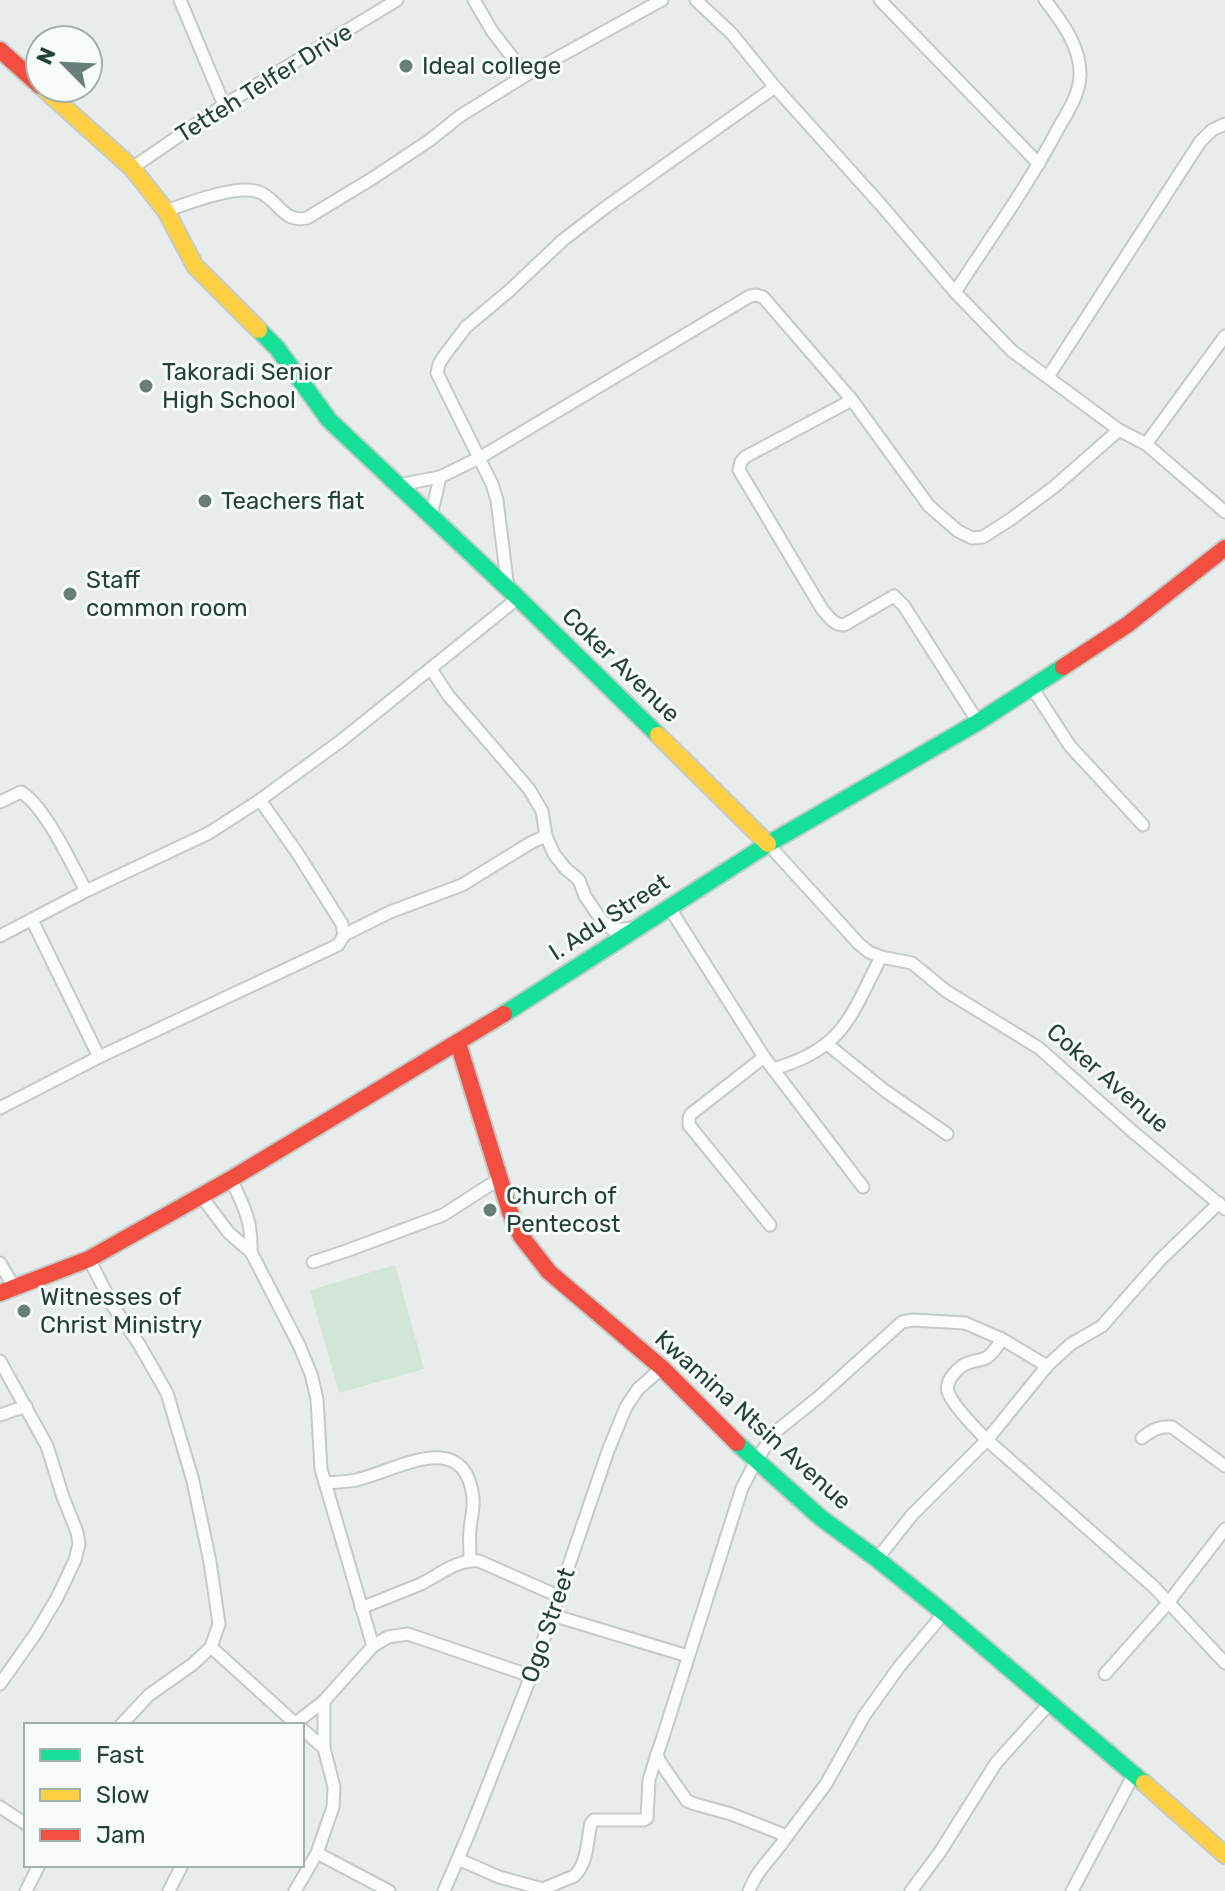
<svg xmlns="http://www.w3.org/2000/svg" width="1225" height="1891" viewBox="0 0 1225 1891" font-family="Rubik,sans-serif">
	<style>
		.green { fill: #d1e6d8 }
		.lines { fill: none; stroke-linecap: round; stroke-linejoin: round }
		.street-casing { stroke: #c5cac8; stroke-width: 15 }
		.fast-casing { stroke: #c3cbc8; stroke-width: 20 }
		.slow-casing { stroke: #c3cbc8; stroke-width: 20 }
		.jam-casing { stroke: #c3cbc8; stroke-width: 20 }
		.street { stroke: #fcfcfc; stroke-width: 11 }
		.fast { stroke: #16e098; stroke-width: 16 }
		.slow { stroke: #ffcf43; stroke-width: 16 }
		.jam { stroke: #f24e42; stroke-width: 16 }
		.poi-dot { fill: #697e78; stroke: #f7fbf9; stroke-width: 3 }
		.labels { text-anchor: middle; stroke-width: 6; stroke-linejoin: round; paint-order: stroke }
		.poi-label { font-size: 24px; fill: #24423a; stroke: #f7fbf9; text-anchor: start }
		.street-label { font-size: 24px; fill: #24423a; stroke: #f7fbf9 }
	</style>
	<rect width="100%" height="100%" fill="#e8edeb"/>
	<!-- green -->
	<path class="green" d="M395,1265L424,1369L339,1393L310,1290Z"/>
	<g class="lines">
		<defs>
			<g id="street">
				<path d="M180,0L224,105"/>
				<path d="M474,0L492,31L526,75L662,0"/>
				<path d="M696,0L732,34L775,87L882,206L955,292L1012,351L1119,430L1146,444"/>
				<path d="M880,0L1039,164"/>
				<path d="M132,168L224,105L397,0"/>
				<path d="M166,211C188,203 237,184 259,192C278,199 282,223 307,218L373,178L430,140L460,116L526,75"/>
				<path d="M955,292C991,237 1029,184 1059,127C1068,111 1079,95 1080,76C1081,47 1062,22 1045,0"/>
				<path d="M1225,336L1146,444L1225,512"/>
				<path d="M1048,377L1200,142L1212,130L1225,124"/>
				<path d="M852,400L745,457L741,462L739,470L822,609C829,617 834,625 844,625L894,596L904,606L978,722"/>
				<path d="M398,485L440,477L481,457L750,296L756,295L763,297L852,400L929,506L958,531L972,538L983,537L1011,519L1054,487L1119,430"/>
				<path d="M431,516L440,477"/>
				<path d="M508,589L497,500L492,484L437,373L439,364L444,356L466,327L509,291L563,240L606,207L775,87"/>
				<path d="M431,669L448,695L529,789L542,811L546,836L554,854L565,868L579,880L585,896L602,921L613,930L633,928"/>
				<path d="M1031,686L1070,746L1143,825"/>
				<path d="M0,802L21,792C45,806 72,865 86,891"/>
				<path d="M768,844L859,944L869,952L881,957L912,963L946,991L1039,1048L1132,1131L1225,1209"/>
				<path d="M669,907L764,1057L863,1187"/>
				<path d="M32,920L99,1057"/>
				<path d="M344,935L390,912L462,885L532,842L546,836"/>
				<path d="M0,936L86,891L209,833L260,800L342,740L518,598"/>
				<path d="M827,1044L884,1090L947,1134"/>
				<path d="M764,1057L691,1114L689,1118V1125L770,1225"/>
				<path d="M773,1069C844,1049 850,1017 881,957"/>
				<path d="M0,1108L99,1057L338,945L344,935L342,924L298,854L260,800"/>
				<path d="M231,1179C244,1207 252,1220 251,1252"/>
				<path d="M201,1196L229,1233L251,1252L299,1345L311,1374L317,1399L321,1469L373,1646L324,1701L293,1725"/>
				<path d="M89,1259L113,1306L139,1344L167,1393L193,1481L210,1562L219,1624L211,1647L193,1664L149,1695L121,1725"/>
				<path d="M313,1262L346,1251L443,1215L499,1179"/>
				<path d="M0,1263L14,1287"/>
				<path d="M1002,1339C998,1345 993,1354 986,1358C979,1361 969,1361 962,1366C955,1371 945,1382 948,1392C953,1406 976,1429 987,1440L1154,1587L1225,1663"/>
				<path d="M0,1361L47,1446L63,1497L77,1532L79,1544L75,1560L57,1598L36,1633L0,1684"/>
				<path d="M0,1415L26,1406"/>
				<path d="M1142,1438C1152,1430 1159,1426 1172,1427L1225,1466"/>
				<path d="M325,1483C335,1482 346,1482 356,1480C396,1471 465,1426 473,1498C474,1509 471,1518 470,1529C469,1539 470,1550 470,1560"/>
				<path d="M877,1559L912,1515L987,1440L1047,1366L1071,1344L1102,1326L1160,1260L1219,1203"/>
				<path d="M361,1608C381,1600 401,1592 421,1584C439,1575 457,1559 479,1561L558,1596"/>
				<path d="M944,1613L899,1667L864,1716L826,1784L787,1836L731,1814L695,1804L687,1801L660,1762L657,1754L661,1743L742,1488L756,1461L774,1433L820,1396L902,1322L913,1320L965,1323L1002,1339L1047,1366"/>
				<path d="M552,1615L688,1656"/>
				<path d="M373,1646L388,1637L408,1634L531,1676"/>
				<path d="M211,1647L297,1725"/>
				<path d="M1105,1674L1168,1603L1225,1529"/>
				<path d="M324,1701V1748"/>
				<path d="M0,1807L26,1824"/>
				<path d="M317,1853L389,1891"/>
				<path d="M458,1859L499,1877L543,1889L574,1876C588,1864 587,1840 591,1823L594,1820H644L647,1818L649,1780L657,1754"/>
				<path d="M26,1891L39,1865"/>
				<path d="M169,1891L182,1865"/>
				<path d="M295,1891L317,1853L333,1807L334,1787L324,1748L302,1729"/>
				<path d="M444,1891L469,1833L531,1676L608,1451L626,1407L638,1389L662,1368"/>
				<path d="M749,1891C757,1869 775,1855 787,1836"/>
				<path d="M911,1891L940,1852L996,1763L1050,1703"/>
				<path d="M1072,1891L1134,1774"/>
			</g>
			<g id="fast">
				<path d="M259,330L277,348L329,420L518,598L658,735"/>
				<path d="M504,1014L768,844L978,722L1063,667"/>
				<path d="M737,1443L821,1518L877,1559L944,1613L1144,1783"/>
			</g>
			<g id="slow">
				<path d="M43,88L132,168L166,211L195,266L259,330"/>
				<path d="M658,735L768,844"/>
				<path d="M1144,1783L1225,1855"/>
			</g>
			<g id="jam">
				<path d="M0,50L40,86"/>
				<path d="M1063,667L1127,625L1225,548"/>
				<path d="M458,1043L510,1212L521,1236L549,1272L662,1368L737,1443"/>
				<path d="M0,1293L89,1259L231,1179L504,1014"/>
			</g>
		</defs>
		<!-- street casing -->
		<use href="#street" class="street-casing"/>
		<!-- fast casing -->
		<use href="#fast" class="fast-casing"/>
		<!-- slow casing -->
		<use href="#slow" class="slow-casing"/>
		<!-- jam casing -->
		<use href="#jam" class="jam-casing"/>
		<!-- street -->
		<use href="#street" class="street"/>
		<!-- fast -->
		<use href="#fast" class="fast"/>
		<!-- slow -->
		<use href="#slow" class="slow"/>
		<!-- jam -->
		<use href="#jam" class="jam"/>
	</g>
	<!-- markers -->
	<g class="poi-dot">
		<circle cx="406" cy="66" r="8"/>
		<circle cx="146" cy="386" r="8"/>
		<circle cx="205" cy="501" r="8"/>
		<circle cx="70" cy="594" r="8"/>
		<circle cx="490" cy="1210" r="8"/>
		<circle cx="24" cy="1311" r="8"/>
	</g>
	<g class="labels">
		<!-- poi labels -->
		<g class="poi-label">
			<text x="422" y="74">Ideal college</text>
			<text x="162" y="380">Takoradi Senior<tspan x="162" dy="28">High School</tspan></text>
			<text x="221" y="509">Teachers flat</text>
			<text x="86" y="588">Staff<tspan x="86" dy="28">common room</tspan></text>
			<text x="506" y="1204">Church of<tspan x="506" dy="28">Pentecost</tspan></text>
			<text x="40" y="1305">Witnesses of<tspan x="40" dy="28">Christ Ministry</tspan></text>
		</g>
		<!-- street labels -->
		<g class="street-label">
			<text transform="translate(264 83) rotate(-32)" y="8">Tetteh Telfer Drive</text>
			<text transform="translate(621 665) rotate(44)" y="8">Coker Avenue</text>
			<text transform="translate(609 917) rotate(-33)" y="8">I. Adu Street</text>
			<text transform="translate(1108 1078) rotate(41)" y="8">Coker Avenue</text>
			<text transform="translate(753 1420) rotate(42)" y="8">Kwamina Ntsin Avenue</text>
			<text transform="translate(548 1625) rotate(-71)" y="8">Ogo Street</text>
		</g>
	</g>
	<!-- legend -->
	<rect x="24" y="1723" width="280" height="144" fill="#f7fbf9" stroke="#a3b1ad" stroke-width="2"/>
	<rect x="40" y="1749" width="40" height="12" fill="#16e098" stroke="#a3b1ad" stroke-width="2"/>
	<text x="96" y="1763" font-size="24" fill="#24423a">Fast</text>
	<rect x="40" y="1789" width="40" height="12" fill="#ffcf43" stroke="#a3b1ad" stroke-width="2"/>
	<text x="96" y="1803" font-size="24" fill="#24423a">Slow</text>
	<rect x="40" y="1829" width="40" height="12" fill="#f24e42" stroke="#a3b1ad" stroke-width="2"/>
	<text x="96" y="1843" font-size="24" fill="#24423a">Jam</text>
	<!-- north arrow -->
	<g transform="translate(64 64) rotate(294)"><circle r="38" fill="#f7fbf9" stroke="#a3b1ad" stroke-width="2"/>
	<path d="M0-6L14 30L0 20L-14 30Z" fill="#697e78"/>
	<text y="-12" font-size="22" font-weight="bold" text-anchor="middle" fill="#24423a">N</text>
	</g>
</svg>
